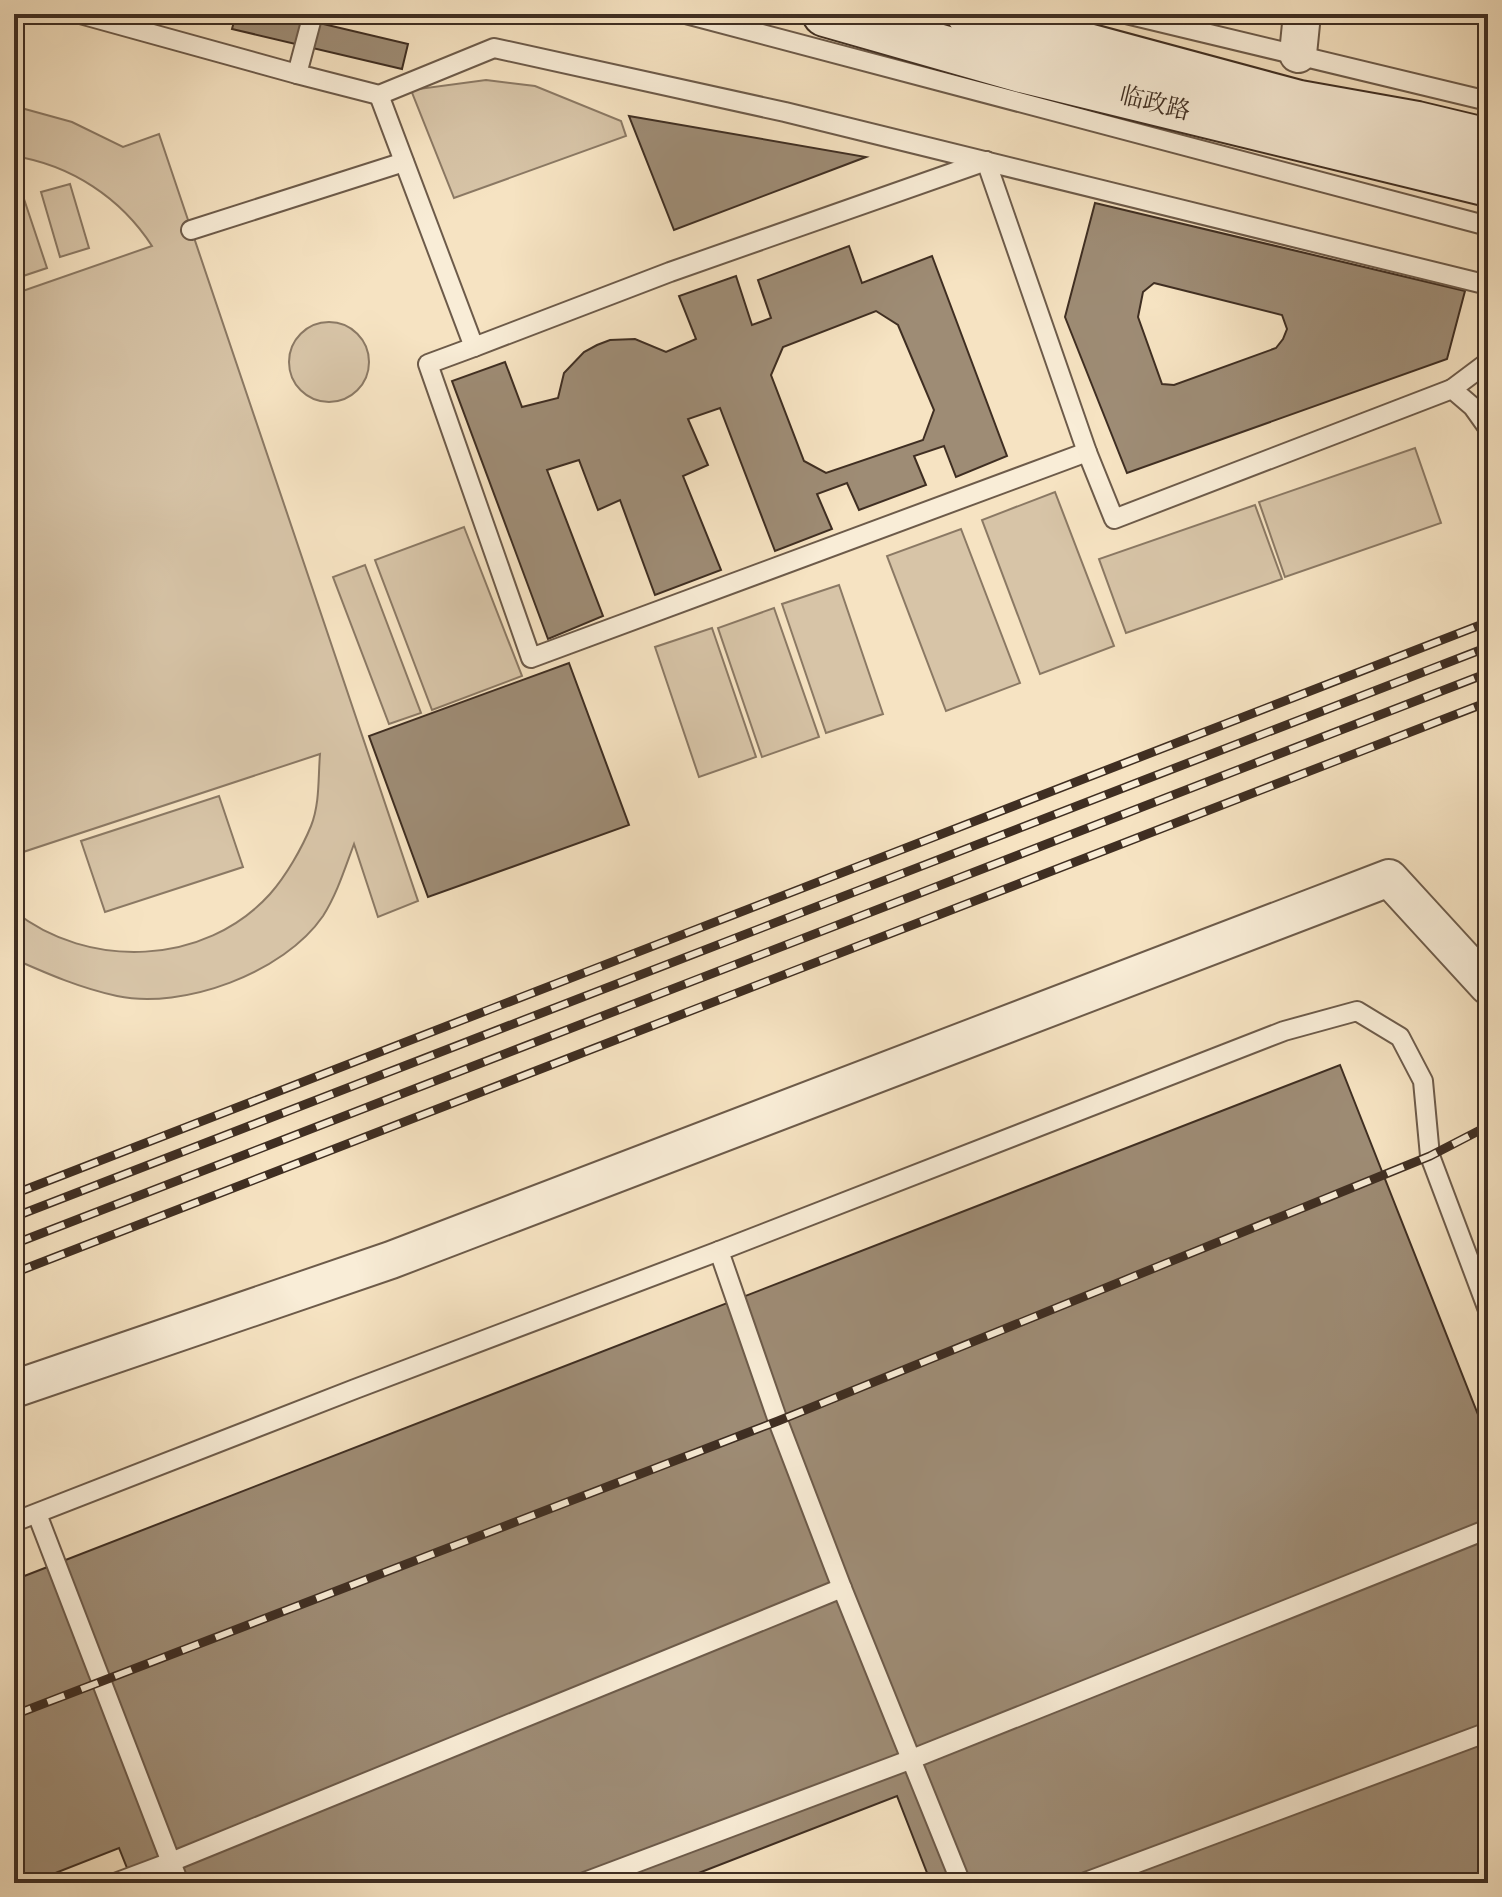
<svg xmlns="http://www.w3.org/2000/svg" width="1502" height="1897" viewBox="0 0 1502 1897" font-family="'Old Standard TT','Noto Serif SC',serif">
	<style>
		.green { fill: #d7c4a7; stroke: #8b7964; stroke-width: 2 }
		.building { fill: #9e8c75; stroke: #3f2e22; stroke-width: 2; fill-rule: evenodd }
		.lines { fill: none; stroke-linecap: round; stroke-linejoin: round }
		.service-casing { stroke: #6d5b4a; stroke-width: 22 }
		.minor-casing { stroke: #6d5b4a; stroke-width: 40 }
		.secondary-casing { stroke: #3f2e22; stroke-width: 48 }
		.service { stroke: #f9edd7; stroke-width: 18 }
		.minor { stroke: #f9edd7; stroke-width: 36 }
		.secondary { stroke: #f9edd7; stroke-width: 44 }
		.rail-casing { stroke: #3f2e22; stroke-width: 9 }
		.rail { stroke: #f9edd7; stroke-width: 6; stroke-dasharray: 18; stroke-linecap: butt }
		.labels { text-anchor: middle; stroke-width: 6; stroke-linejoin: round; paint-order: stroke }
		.street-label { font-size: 24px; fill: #3f2e22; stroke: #f9edd7 }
	</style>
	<rect width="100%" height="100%" fill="#f6e3c2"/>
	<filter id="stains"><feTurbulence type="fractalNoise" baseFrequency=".0025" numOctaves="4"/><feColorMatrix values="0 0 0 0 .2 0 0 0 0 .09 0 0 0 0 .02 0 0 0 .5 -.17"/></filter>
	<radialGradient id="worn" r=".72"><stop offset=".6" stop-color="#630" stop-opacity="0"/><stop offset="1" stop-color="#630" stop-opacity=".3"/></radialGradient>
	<!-- green -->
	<g class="green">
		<path d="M486,80L535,86L621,121L626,136L454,198L411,90Z"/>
		<path d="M14,106L72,122L123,147L159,134L418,901L378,917L354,844C345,868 337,894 323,916C284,973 183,1010 117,996C80,988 48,974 14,959V911C88,970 205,966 270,894C286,876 302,848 311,826C320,803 318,778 320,754L14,855V294L152,246C121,198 71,165 14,156Z"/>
		<path d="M70,184L89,248L60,257L41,192Z"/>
		<path d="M23,196L47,268L14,279V199Z"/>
		<circle cx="329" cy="362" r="40"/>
		<path d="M1415,448L1441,523L1285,577L1259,502Z"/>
		<path d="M1055,492L1114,646L1040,674L982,520Z"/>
		<path d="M1255,505L1282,579L1126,633L1099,559Z"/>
		<path d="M464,527L522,676L432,710L375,560Z"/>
		<path d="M961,529L1020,683L946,711L887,556Z"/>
		<path d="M365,565L421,713L389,724L333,577Z"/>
		<path d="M839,585L883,714L826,733L782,604Z"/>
		<path d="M774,608L819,737L762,757L718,628Z"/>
		<path d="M712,628L756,757L699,777L655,647Z"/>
		<path d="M219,796L243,867L105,912L81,841Z"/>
	</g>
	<!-- building -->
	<g class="building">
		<path d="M236,14H281L408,44L402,69L232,29Z"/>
		<path d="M629,116L866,157L674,230Z"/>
		<path d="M1095,203L1465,291L1447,359L1127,473L1065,317ZM1154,283L1282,315L1287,329L1283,339L1276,348L1174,385L1162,384L1138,317L1143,292Z"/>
		<path d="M849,246L862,283L932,256L1007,456L956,477L944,446L914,456L926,485L859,510L847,483L817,494L832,529L775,551L720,408L688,419L708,465L683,476L721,570L655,595L620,500L598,510L579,460L547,470L603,616L548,639L452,381L505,362L522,407L558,398L564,373L584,352L597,345L610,340L635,339L666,352L696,339L679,296L736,276L752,325L771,318L758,280ZM876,311L898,325L934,410L923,440L826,473L804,461L771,375L783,347Z"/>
		<path d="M569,663L629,825L428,897L369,736Z"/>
		<path d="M1340,1065L1488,1440V1883H931L897,1796L673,1883H133L119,1848L30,1883H14V1580Z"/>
	</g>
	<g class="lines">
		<defs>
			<g id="service">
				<path d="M80,14L297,74"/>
				<path d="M313,14L297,74L379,95L494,48L785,112L1488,285"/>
				<path d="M686,14L1488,226"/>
				<path d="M1126,14L1488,101"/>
				<path d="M379,95L474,347L670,272L986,161"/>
				<path d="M986,161L1087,452L1114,519L1452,389L1473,407L1488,428"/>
				<path d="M191,230L404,162"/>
				<path d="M474,347L428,364L531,658L1087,452"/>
				<path d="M1452,389L1488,362"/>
				<path d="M37,1514L179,1883"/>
				<path d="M14,1522L355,1389L719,1251"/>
				<path d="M115,1883L171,1862L842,1588"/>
				<path d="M582,1883L912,1759L1488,1529"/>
				<path d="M961,1883L842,1588L778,1421L719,1251L1284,1031L1357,1011L1400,1037L1423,1081L1430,1156L1488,1310"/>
				<path d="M1083,1883L1488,1732"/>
			</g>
			<g id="minor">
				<path d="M1298,54L1302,14"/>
				<path d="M14,1389L391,1260L1389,878L1488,986"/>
			</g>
			<g id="secondary">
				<path d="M825,14L1025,71L1488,184"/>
				<path d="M969,14L1299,103L1417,124L1488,141"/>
			</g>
		</defs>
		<!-- service casing -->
		<use href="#service" class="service-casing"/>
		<!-- minor casing -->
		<use href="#minor" class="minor-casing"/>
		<!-- secondary casing -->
		<use href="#secondary" class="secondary-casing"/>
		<!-- service -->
		<use href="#service" class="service"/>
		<!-- minor -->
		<use href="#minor" class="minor"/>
		<!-- secondary -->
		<use href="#secondary" class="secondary"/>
		<defs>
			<g id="rail">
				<path d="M14,1194L1488,622"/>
				<path d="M14,1217L1488,647"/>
				<path d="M14,1244L1488,673"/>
				<path d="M14,1273L1488,702"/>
				<path d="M14,1715L778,1421L1430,1156L1488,1126"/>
			</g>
		</defs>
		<!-- rail casing -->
		<use href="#rail" class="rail-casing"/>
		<!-- rail -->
		<use href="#rail" class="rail"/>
	</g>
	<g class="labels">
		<!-- street labels -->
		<g class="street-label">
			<text transform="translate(1155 103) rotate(14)" y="8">临政路</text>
		</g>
	</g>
	<!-- margin -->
	<rect width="1502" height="1897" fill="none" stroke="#f6e3c2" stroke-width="48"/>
	<rect x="16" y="16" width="1470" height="1865" fill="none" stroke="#3f2e22" stroke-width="4"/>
	<rect x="24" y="24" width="1454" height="1849" fill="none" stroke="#3f2e22" stroke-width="2"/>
	<rect width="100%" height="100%" filter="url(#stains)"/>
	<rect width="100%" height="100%" fill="url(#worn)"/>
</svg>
